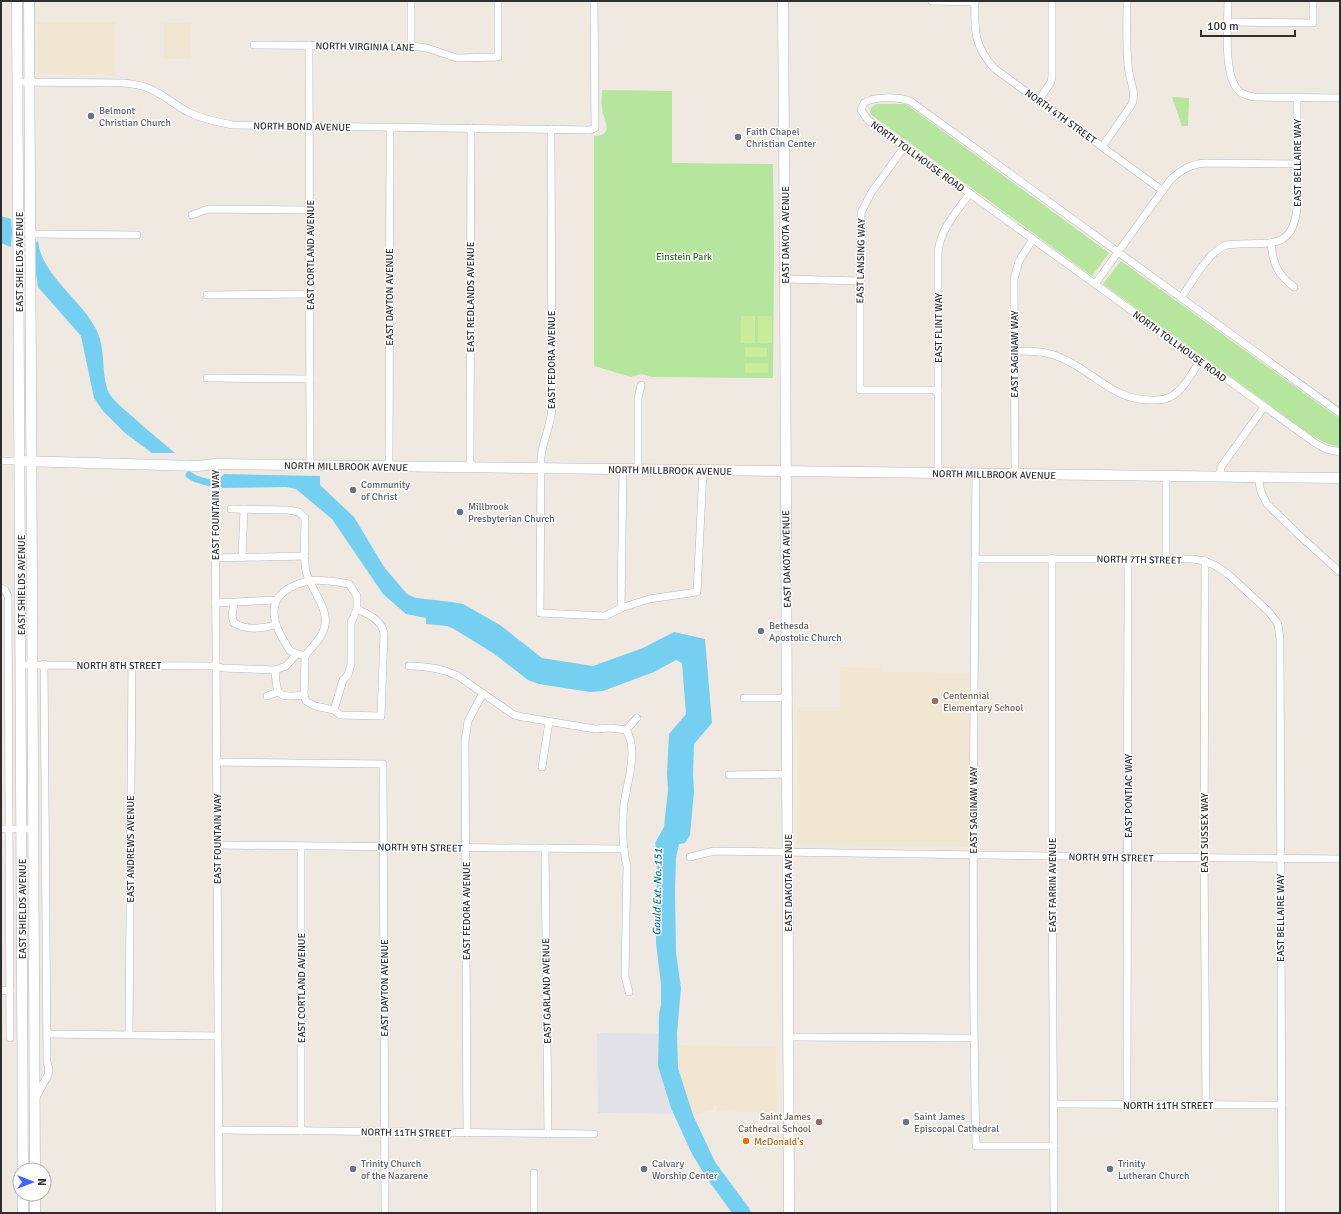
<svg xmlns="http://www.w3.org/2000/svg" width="1341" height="1214" viewBox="0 0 1341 1214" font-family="Signika,sans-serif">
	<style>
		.industrial { fill: #e3e1e8 }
		.education { fill: #f0e6d1 }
		.green { fill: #b6e59e }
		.pitch { fill: #c9ec9a }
		.water { fill: #75cff0 }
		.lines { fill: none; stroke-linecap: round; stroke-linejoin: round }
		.canal { stroke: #75cff0; stroke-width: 7 }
		.street-casing { stroke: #b4b7c1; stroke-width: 8 }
		.secondary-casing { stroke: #b4b7c1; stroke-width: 11 }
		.street { stroke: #fff; stroke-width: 7 }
		.secondary { stroke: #fff; stroke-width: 10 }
		.worship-dot { fill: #6b7280; stroke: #fff; stroke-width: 1.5 }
		.education-dot { fill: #8d6e63; stroke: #fff; stroke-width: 1.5 }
		.food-dot { fill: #e8710a; stroke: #fff; stroke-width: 1.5 }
		.labels { text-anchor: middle; stroke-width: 3; stroke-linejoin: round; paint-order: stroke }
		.street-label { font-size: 10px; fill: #2e2e2e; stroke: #fff }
		.worship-label { font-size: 10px; fill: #5b616d; stroke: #fff; text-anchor: start }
		.park-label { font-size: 10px; fill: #2c6e1b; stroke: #fff }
		.education-label { font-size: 10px; fill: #785e54; stroke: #fff; text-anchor: start }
		.food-label { font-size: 10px; fill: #c56008; stroke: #fff; text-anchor: start }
		.water-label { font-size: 11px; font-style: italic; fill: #0d6fa3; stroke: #fff }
	</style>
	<rect width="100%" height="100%" fill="#efe9e1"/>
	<!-- industrial -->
	<path class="industrial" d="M597,1033L658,1034V1066L674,1114L598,1113Z"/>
	<!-- education -->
	<g class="education">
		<path d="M37,22H115V75L38,73Z"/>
		<rect x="164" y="23" width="27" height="36"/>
		<path d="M840,667L881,668V672L969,673L971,847L797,845V707H840Z"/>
		<path d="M678,1045L776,1047V1117H758V1112L717,1111V1106L714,1105L713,1109L693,1115L678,1068Z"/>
	</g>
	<!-- green -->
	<g class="green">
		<path d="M602,90L672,91V163L773,164L774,256L773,378L653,377L641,374L631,377L594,366V136C616,135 603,119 602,109C601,103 602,96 602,90Z"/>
		<path d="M1172,97L1189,98L1188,126H1182Z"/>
		<path d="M876,104H906L1109,253L1092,276L873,116L870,113L871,108Z"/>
		<path d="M1121,261L1340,419V447L1328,444L1311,435L1103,284Z"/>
	</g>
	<!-- pitch -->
	<g class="pitch">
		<rect x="741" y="316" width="14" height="27"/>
		<rect x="758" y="316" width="14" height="27"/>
		<path d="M745,347L767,348V357H745Z"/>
		<rect x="745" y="363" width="23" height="10"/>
	</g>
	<!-- water -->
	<g class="water">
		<path d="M1,216L11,219L12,231L11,247L1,243Z"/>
		<path d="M38,241C42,276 81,299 96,329C107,349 100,381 111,396C117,404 126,411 133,417C147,430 161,441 175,453H152L125,433L103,411L94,398L81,336L38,287L36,274L35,243Z"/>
		<path d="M224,474L320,476V485L354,517L384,567L407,594L416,598L452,602L463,604L500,625L542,658L593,666L643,648L674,632L705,639L712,723L694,744L693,774L694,791L690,835L685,843L679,844L676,858L675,890L676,953L681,988L677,1033L678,1068L693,1115L715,1162L749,1208L751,1213H732L706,1177L692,1154L671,1108L658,1066L659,1014L661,1005V984L656,943L657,851L655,843L664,827L668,790L667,773L669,734L686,714L682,663L676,660L654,672L603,691L590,692L539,684L528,680L493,653L454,629L447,626L426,624V618L406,614L383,594L332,519L296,489L286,487L223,488L221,487L220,478Z"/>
	</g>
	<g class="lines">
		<!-- canal -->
		<path class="canal" d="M189,475L196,479L210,483"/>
		<defs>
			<g id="street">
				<path d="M411,1V46"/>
				<path d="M932,1L975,2"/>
				<path d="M975,1C974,29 974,47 995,69L1163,191"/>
				<path d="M1228,1C1228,22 1223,74 1238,90C1242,95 1249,96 1254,97L1340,98"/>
				<path d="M1228,22L1313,23V1"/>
				<path d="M254,45L411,46L427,48L457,58L498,57V1"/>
				<path d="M309,45L310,465"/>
				<path d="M18,82L123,83C132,84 142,85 150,89C164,95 175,105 188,112C202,119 217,122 233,125L590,130L595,128L594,1"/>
				<path d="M1039,100L1051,82L1052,76V1"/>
				<path d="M551,129L552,408C551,425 543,440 541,457L540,613L605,616L621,608L649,599L697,592L703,471"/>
				<path d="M905,146L871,193L861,213L860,281V390H938"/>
				<path d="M1102,147L1132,104C1137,91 1128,78 1128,64C1126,43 1127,22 1127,1"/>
				<path d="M192,215L208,209L309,210"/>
				<path d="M30,234L137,235"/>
				<path d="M1271,243C1273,264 1277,274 1294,287"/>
				<path d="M785,279L860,281"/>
				<path d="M1095,284L1171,179C1183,169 1191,164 1206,163L1297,164"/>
				<path d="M207,295L310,294"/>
				<path d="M1181,298C1193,281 1206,255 1224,246C1228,244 1234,244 1239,244C1272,243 1293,248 1297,208V98"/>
				<path d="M1014,351C1030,351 1045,351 1059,357C1094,370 1112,402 1155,400C1160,400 1167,399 1172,396C1185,388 1192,372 1200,361"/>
				<path d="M207,378L310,379"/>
				<path d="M1340,413L910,101C898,97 874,96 864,103L861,110L868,120L1315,443L1326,449L1340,452"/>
				<path d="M1,461H20"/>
				<path d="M215,464L219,1213"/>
				<path d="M389,467L390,128"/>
				<path d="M470,467L471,128"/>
				<path d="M638,469V398L641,385"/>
				<path d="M938,473V253C940,229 956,213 970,193"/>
				<path d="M976,473C974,698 971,922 976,1146H1054"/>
				<path d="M1015,474L1014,279L1019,261L1033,239"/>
				<path d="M1166,476V559"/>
				<path d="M1219,477L1221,467L1264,407"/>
				<path d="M1258,477L1261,492L1267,504L1300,536L1340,572"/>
				<path d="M231,509L288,510L299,512L305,518C305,534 303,557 306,571C311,592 334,612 322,634C317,643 310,649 305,656L304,695L306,701L315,706L334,710L340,715L381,716L384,633C381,619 369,615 357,609"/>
				<path d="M242,557L244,509"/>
				<path d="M216,558L305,556"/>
				<path d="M1052,558V856L1054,1213"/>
				<path d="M975,559H1193L1205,561L1216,566L1228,574L1269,612L1278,624L1280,639L1282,1213"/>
				<path d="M1205,561L1204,857L1206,1105"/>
				<path d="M1,588L5,590L8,596L10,1038"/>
				<path d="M216,603L276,600"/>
				<path d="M234,603L232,616L234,623C248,631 261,628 276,625"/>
				<path d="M621,608L623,469"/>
				<path d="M305,656L290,651C285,643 280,635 277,627C267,599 284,587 308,581C317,579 339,582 349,584L357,596V609L351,623V664L348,675L343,680L334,710"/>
				<path d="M21,665L216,666L222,668L275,670L286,666L297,654"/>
				<path d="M409,666C427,666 442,668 458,676L514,715L523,717L595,729L611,728L626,730"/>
				<path d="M275,670C277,696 276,698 304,695"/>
				<path d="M267,696L278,692"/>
				<path d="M744,698H788"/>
				<path d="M626,730C639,750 627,782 624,804C622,824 622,846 627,866L625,976L629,992"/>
				<path d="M626,730L637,718"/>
				<path d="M217,762L383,764L385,1213"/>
				<path d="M542,767L549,722"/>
				<path d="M729,775L787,774"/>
				<path d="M1,829H33"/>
				<path d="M217,845L624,849"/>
				<path d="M301,846V1131"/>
				<path d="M545,848L548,1134"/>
				<path d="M690,857L714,851L1128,857L1340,859"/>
				<path d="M1,991L10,990"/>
				<path d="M47,1034L218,1036"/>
				<path d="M129,1034L132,665"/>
				<path d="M788,1037L973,1038"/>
				<path d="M35,1099L48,1075L49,1069L47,1062L44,664"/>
				<path d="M1054,1104L1282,1105"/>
				<path d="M1127,1105L1128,559"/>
				<path d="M219,1130L594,1134"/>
				<path d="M467,1133L465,741L468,721L483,693"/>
				<path d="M534,1173V1213"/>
			</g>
			<g id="secondary">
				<path d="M17,1L23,1170"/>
				<path d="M29,1L35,1170"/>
				<path d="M783,1L785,279L789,1213"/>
				<path d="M20,461L198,466L215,464L1340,478"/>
				<path d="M23,1194V1213"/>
				<path d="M35,1194V1213"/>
			</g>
		</defs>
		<!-- street casing -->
		<use href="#street" class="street-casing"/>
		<!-- secondary casing -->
		<use href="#secondary" class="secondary-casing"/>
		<!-- street -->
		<use href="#street" class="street"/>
		<!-- secondary -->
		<use href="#secondary" class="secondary"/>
	</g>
	<!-- markers -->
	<g class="worship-dot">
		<circle cx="91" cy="116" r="4"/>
		<circle cx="738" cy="137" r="4"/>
		<circle cx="353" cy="490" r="4"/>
		<circle cx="460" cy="512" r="4"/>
		<circle cx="761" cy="631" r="4"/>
		<circle cx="906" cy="1122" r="4"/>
		<circle cx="353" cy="1169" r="4"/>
		<circle cx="644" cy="1169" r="4"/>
		<circle cx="1110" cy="1169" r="4"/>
	</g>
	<g class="education-dot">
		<circle cx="935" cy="701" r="4"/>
		<circle cx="819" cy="1122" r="4"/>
	</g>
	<circle class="food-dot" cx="746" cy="1141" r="4"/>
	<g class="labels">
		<!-- street labels -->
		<g class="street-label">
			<text transform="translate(365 46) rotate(1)" y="4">NORTH VIRGINIA LANE</text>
			<text transform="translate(1061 116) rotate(36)" y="4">NORTH 4TH STREET</text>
			<text transform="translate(302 126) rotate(1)" y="4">NORTH BOND AVENUE</text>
			<text transform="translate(918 156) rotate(36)" y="4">NORTH TOLLHOUSE ROAD</text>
			<text transform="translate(1297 163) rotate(-90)" y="4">EAST BELLAIRE WAY</text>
			<text transform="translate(785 235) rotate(-90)" y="4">EAST DAKOTA AVENUE</text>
			<text transform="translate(310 255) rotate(-90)" y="4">EAST CORTLAND AVENUE</text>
			<text transform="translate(860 261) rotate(-89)" y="4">EAST LANSING WAY</text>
			<text transform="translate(19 262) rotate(-90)" y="4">EAST SHIELDS AVENUE</text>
			<text transform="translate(389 297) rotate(-90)" y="4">EAST DAYTON AVENUE</text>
			<text transform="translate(470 297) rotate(-90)" y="4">EAST REDLANDS AVENUE</text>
			<text transform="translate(938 328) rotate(-90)" y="4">EAST FLINT WAY</text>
			<text transform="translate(1180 346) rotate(36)" y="4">NORTH TOLLHOUSE ROAD</text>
			<text transform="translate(1014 354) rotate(-90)" y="4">EAST SAGINAW WAY</text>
			<text transform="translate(551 360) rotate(-90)" y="4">EAST FEDORA AVENUE</text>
			<text transform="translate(346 466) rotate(1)" y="4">NORTH MILLBROOK AVENUE</text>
			<text transform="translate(670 470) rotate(1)" y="4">NORTH MILLBROOK AVENUE</text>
			<text transform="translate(994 474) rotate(1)" y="4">NORTH MILLBROOK AVENUE</text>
			<text transform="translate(215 515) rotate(-90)" y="4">EAST FOUNTAIN WAY</text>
			<text transform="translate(786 559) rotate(-91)" y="4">EAST DAKOTA AVENUE</text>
			<text transform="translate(1139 559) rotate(1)" y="4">NORTH 7TH STREET</text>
			<text transform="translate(21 585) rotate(-90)" y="4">EAST SHIELDS AVENUE</text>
			<text x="119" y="669">NORTH 8TH STREET</text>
			<text transform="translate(1128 796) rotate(-90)" y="4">EAST PONTIAC WAY</text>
			<text transform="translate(973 810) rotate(-90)" y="4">EAST SAGINAW WAY</text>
			<text transform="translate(1204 833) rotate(-90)" y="4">EAST SUSSEX WAY</text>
			<text transform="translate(217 839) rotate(-90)" y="4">EAST FOUNTAIN WAY</text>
			<text transform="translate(420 847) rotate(1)" y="4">NORTH 9TH STREET</text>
			<text transform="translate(130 849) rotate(-90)" y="4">EAST ANDREWS AVENUE</text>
			<text transform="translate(1111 857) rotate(1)" y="4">NORTH 9TH STREET</text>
			<text transform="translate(788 883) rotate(-90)" y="4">EAST DAKOTA AVENUE</text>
			<text transform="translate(1052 885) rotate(-90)" y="4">EAST FARRIN AVENUE</text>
			<text transform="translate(22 909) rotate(-90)" y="4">EAST SHIELDS AVENUE</text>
			<text transform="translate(466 911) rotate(-90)" y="4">EAST FEDORA AVENUE</text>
			<text transform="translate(1280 918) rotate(-90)" y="4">EAST BELLAIRE WAY</text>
			<text transform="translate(301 988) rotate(-90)" y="4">EAST CORTLAND AVENUE</text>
			<text transform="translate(384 988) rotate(-90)" y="4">EAST DAYTON AVENUE</text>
			<text transform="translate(546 991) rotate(-91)" y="4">EAST GARLAND AVENUE</text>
			<text x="1168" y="1109">NORTH 11TH STREET</text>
			<text transform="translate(406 1132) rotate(1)" y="4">NORTH 11TH STREET</text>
		</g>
		<!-- worship labels -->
		<g class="worship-label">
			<text x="99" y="114">Belmont<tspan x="99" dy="12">Christian Church</tspan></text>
			<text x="746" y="135">Faith Chapel<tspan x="746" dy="12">Christian Center</tspan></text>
			<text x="361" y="488">Community<tspan x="361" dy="12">of Christ</tspan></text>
			<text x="468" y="510">Millbrook<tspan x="468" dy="12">Presbyterian Church</tspan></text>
			<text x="769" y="629">Bethesda<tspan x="769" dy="12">Apostolic Church</tspan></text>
			<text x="914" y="1120">Saint James<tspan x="914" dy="12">Episcopal Cathedral</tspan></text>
			<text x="361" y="1167">Trinity Church<tspan x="361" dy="12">of the Nazarene</tspan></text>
			<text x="652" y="1167">Calvary<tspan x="652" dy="12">Worship Center</tspan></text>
			<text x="1118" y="1167">Trinity<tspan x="1118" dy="12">Lutheran Church</tspan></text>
		</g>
		<!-- park labels -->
		<g class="park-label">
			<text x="684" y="260">Einstein Park</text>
		</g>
		<!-- education labels -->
		<g class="education-label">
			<text x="943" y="699">Centennial<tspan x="943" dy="12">Elementary School</tspan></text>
			<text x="811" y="1120" text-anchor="end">Saint James<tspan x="811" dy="12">Cathedral School</tspan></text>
		</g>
		<!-- food labels -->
		<g class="food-label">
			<text x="754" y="1145">McDonald's</text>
		</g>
		<!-- water labels -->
		<g class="water-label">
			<text transform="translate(657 892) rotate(-89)" y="4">Gould Ext. No. 151</text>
		</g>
	</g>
	<!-- border -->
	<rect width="1341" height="1214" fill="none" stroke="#2e2e2e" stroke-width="4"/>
	<!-- north arrow -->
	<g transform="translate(32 1182) rotate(90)"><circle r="19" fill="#ffffff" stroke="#ababab"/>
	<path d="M0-3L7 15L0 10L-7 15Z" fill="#4264fb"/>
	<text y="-6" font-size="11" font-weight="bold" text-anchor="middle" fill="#2e2e2e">N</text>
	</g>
	<!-- scale -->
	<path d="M1201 30v6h94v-6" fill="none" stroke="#2e2e2e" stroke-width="2"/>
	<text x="1207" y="30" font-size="12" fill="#2e2e2e" stroke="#ffffff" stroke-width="3" paint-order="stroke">100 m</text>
</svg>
